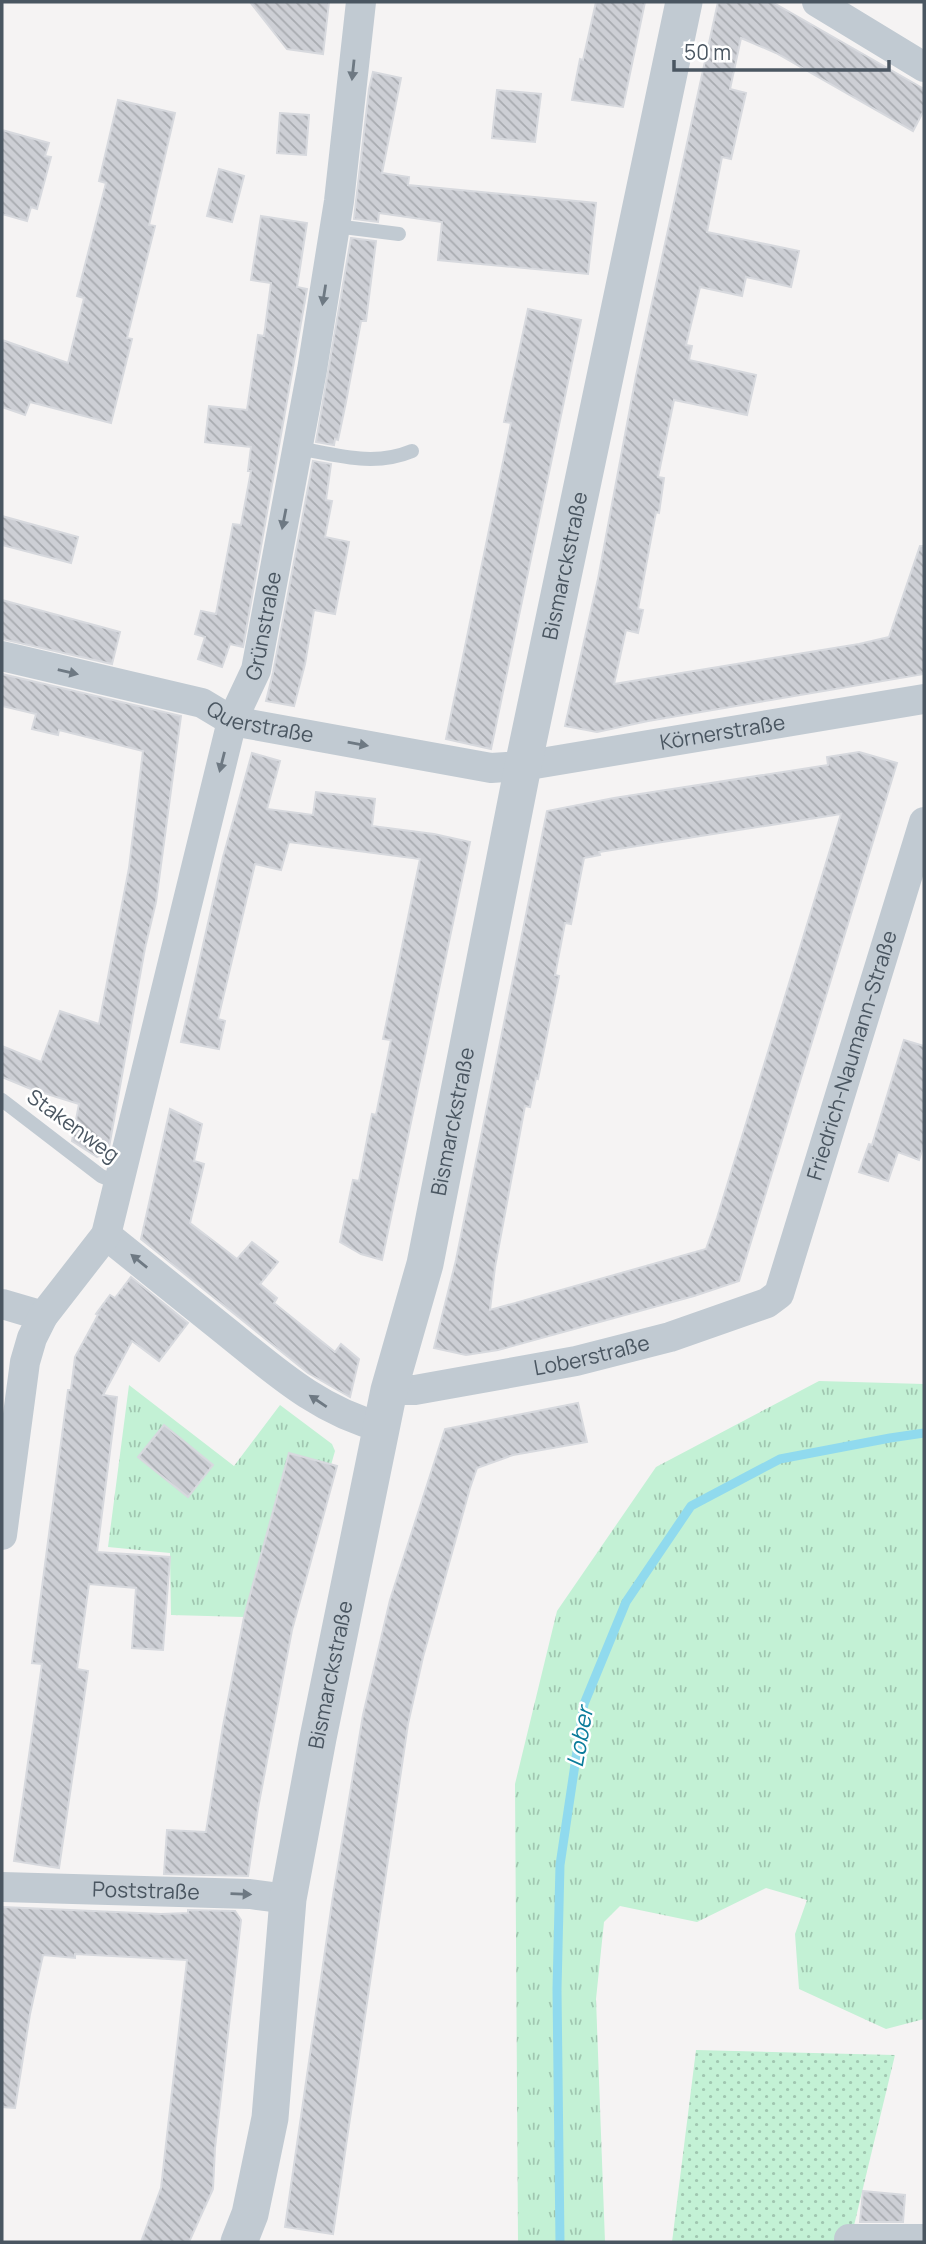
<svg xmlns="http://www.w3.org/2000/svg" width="926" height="2244" viewBox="0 0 926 2244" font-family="Manrope,sans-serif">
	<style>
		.grass { fill: url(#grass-tufts) }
		.garden { fill: url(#garden-dots) }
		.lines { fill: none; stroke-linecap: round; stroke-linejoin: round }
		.stream { stroke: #90daee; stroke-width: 9 }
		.building { fill: url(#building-back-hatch); stroke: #d7d9de; stroke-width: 2; fill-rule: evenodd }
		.service { stroke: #c1cad2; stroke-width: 14 }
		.minor { stroke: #c1cad2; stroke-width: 30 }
		.tertiary { stroke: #c1cad2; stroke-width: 37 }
		.oneway { fill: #6e7983 }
		.labels { text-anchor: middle; stroke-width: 5; stroke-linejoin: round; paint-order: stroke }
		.street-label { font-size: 21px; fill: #4a5661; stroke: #fff }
		.water-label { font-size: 23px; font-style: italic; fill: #0c7c9b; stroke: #fff }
	</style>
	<defs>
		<pattern id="grass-tufts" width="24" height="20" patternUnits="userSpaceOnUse" patternTransform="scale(1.75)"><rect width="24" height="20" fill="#c3f1d5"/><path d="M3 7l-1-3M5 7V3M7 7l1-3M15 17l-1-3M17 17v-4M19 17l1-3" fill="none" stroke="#a0c6b0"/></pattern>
		<pattern id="garden-dots" width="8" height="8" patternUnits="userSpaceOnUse" patternTransform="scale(1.75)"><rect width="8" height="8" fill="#c3f1d5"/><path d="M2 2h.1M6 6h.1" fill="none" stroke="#a0c6b0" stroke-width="1.8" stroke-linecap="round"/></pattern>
		<pattern id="building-back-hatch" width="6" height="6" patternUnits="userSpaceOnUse" patternTransform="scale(1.75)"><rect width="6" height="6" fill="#cdcfd5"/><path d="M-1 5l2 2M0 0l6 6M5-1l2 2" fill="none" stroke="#a8abb0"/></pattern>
	</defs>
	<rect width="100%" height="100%" fill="#f5f3f3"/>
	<!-- grass -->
	<g class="grass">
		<path d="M819,1381L924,1384V2019L886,2029L799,1989L795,1934L807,1900L766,1888L697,1922L620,1906L604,1922L596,1999L605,2242H518L515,1784L557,1611L656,1467Z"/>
		<path d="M129,1385L234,1466L280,1405L332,1444L335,1451L331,1465L289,1454L244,1617L171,1615L170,1553L108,1547Z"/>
	</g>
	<!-- garden -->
	<path class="garden" d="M696,2050L895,2055L850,2242H672Z"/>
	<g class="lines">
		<!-- stream -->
		<path class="stream" d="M560,2242L557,1989L560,1865L584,1704L626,1602L691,1506L780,1459L890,1438L924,1433"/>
	</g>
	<!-- building -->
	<g class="building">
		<path d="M250,2H329L323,54L287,49Z"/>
		<path d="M596,2H645L623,107L572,100L580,59L583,60Z"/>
		<path d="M718,2H772L924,89V110L913,131L776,53L741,38L730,89L746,93L731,159L722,157L707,232L799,251L791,287L746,277L742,296L700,287L686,345L692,346L689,360L756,375L747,415L674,400L658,477L664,478L659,513L656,512L638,609L643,610L638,633L626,630L614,684L859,644L889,637L920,546H924V674L648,721L597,732L565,726L598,579L636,376Z"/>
		<path d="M373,72L401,78L382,173L409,177L408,185L596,203L588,274L438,260L442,222L379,213L378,222L354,219L369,89Z"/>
		<path d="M497,90L541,94L535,142L492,138Z"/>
		<path d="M118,100L175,113L149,225L155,226L127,338L132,339L111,423L30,402L25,415L2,407V340L68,363L84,298L77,296L106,183L99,181Z"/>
		<path d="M280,113L309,115L306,155L277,153Z"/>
		<path d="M2,130L49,143L45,156L51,157L37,209L31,207L27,221L2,214Z"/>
		<path d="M219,169L244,176L232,222L207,216Z"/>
		<path d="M261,216L307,223L297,287L307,289L243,647L230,644L222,667L198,659L205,637L195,634L201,611L216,614L233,524L241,525L251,471H248L251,447L205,442L209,406L247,410L258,335L264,336L271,283L251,280Z"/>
		<path d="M351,238L376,241L366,321H361L346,402L338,440L335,439L334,445L316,442Z"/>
		<path d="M528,309L581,320L491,749L446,739L511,423L504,422Z"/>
		<path d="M313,461L331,464L326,500L332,501L325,537L349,542L335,614L314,610L305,664L294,706L266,701L273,673Z"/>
		<path d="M2,516L78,537L71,563L2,545Z"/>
		<path d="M2,600L120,632L112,664L2,639Z"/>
		<path d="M2,674L181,716L156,902L145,948L108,1153L97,1157L72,1141L79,1104L31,1089L2,1077V1046L41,1062L60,1011L99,1024L129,868L143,751L59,730L58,735L32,729L36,714L2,706Z"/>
		<path d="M859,752L897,763L739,1281L694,1296L498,1350L466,1355L434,1348L456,1260L547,811L614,798L828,765L827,757ZM841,814L717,1218L706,1249L490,1310L495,1267L525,1106L530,1107L536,1078L538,1079L559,976L555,975L565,923L571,924L584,858L600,855L599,852Z"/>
		<path d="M252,753L280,761L267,809L313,815L316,792L375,799L372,826L434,834L470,842L382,1260L361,1254L340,1242L353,1180L359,1181L372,1114L376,1115L391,1040L383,1039L420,859L289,842L281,870L255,864L218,1019L225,1021L219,1049L181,1042L223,857Z"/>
		<path d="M904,1040L924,1046V1144L919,1160L898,1152L888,1181L859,1172L869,1144L872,1145Z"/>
		<path d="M170,1109L202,1124L194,1161L204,1164L190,1223L237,1259L252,1242L278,1262L260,1284L277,1298L274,1303L335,1352L341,1344L359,1359L350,1397L308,1373L141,1239Z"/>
		<path d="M131,1277L188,1323L159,1361L132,1341L103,1395L117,1397L97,1552L170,1557L163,1650L132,1648L136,1588L89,1584L77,1669L88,1671L59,1868L14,1861L42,1664L32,1663L68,1390H71L75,1357L98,1315L96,1314L110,1295L115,1298Z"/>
		<path d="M578,1403L587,1442L513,1455L477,1468L470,1488L423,1657L408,1724L333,2234L285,2227L333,1896L363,1715L390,1600L445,1429Z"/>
		<path d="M164,1425L213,1465L188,1497L138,1457Z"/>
		<path d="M289,1453L337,1466L292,1630L258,1808L248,1876L164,1874L167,1830L206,1832L223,1726L244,1617Z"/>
		<path d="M2,1907L161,1914L188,1913V1910L235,1911L241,1920L215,2148L213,2189L189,2242H141L161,2188L187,1960L75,1954V1958L43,1955L30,2014L15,2108L2,2107Z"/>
		<path d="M863,2191L905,2195L903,2222H860Z"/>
	</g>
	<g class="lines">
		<!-- service -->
		<g class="service">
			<path d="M335,226L399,234"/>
			<path d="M298,448C337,455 374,467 412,451"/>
			<path d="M2,1100L101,1176L120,1184"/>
		</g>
		<!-- minor -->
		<g class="minor">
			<path d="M817,2L924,67"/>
			<path id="s1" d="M2,656L202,703L232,721L491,768L523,766L924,699"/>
			<path d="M106,1235C145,1266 184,1298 223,1329C273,1369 318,1411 381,1427"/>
			<path d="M2,1304L43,1316"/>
			<path id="s2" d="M389,1390H415L576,1361L670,1337L767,1303L779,1294L924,822"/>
			<path id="s3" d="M2,1535L25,1362L32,1338L43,1316L106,1235L232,721L256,670L312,370L339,201L361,2"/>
			<path id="s4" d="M2,1887L250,1894L288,1899"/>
			<path d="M849,2239H924"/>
		</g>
		<!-- tertiary -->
		<path class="tertiary" id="s5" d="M239,2242L250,2214L270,2118L288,1899L318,1738L389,1390L425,1264L523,766L684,2"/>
	</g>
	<!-- one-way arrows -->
	<defs><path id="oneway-solid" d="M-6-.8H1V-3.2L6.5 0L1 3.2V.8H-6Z" transform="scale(1.75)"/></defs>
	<g class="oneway">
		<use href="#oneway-solid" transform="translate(353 70) rotate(96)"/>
		<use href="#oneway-solid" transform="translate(324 295) rotate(99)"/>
		<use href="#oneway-solid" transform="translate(284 519) rotate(101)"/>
		<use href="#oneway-solid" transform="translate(68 672) rotate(13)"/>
		<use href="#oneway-solid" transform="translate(358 744) rotate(10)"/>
		<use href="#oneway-solid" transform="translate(222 762) rotate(104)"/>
		<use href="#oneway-solid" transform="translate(139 1261) rotate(-141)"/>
		<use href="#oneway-solid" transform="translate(318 1401) rotate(-146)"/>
		<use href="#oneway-solid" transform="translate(241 1894) rotate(2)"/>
	</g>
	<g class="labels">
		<!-- street labels -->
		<g class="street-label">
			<text dy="7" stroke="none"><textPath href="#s5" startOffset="1710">Bismarckstraße</textPath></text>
			<text dy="7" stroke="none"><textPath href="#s3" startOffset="957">Grünstraße</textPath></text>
			<text dy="7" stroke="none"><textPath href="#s1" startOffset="268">Querstraße</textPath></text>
			<text dy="7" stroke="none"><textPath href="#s1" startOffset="738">Körnerstraße</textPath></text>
			<text dy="7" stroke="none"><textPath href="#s2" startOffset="654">Friedrich-Naumann-Straße</textPath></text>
			<text dy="7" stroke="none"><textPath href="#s5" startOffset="1143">Bismarckstraße</textPath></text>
			<text transform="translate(73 1126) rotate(36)" y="7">Stakenweg</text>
			<text dy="7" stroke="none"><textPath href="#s2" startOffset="206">Loberstraße</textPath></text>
			<text dy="7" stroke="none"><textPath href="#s5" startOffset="576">Bismarckstraße</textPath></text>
			<text dy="7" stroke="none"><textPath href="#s4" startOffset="144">Poststraße</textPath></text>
		</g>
		<!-- water labels -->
		<g class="water-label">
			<text transform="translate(580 1737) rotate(-80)" y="8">Lober</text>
		</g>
	</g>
	<!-- border -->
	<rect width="926" height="2244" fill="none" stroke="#4a5661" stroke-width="7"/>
	<!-- scale -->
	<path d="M674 60v10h215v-10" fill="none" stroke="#4a5661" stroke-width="3.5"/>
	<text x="684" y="60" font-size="21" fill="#4a5661" stroke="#ffffff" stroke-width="5" paint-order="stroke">50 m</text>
</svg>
